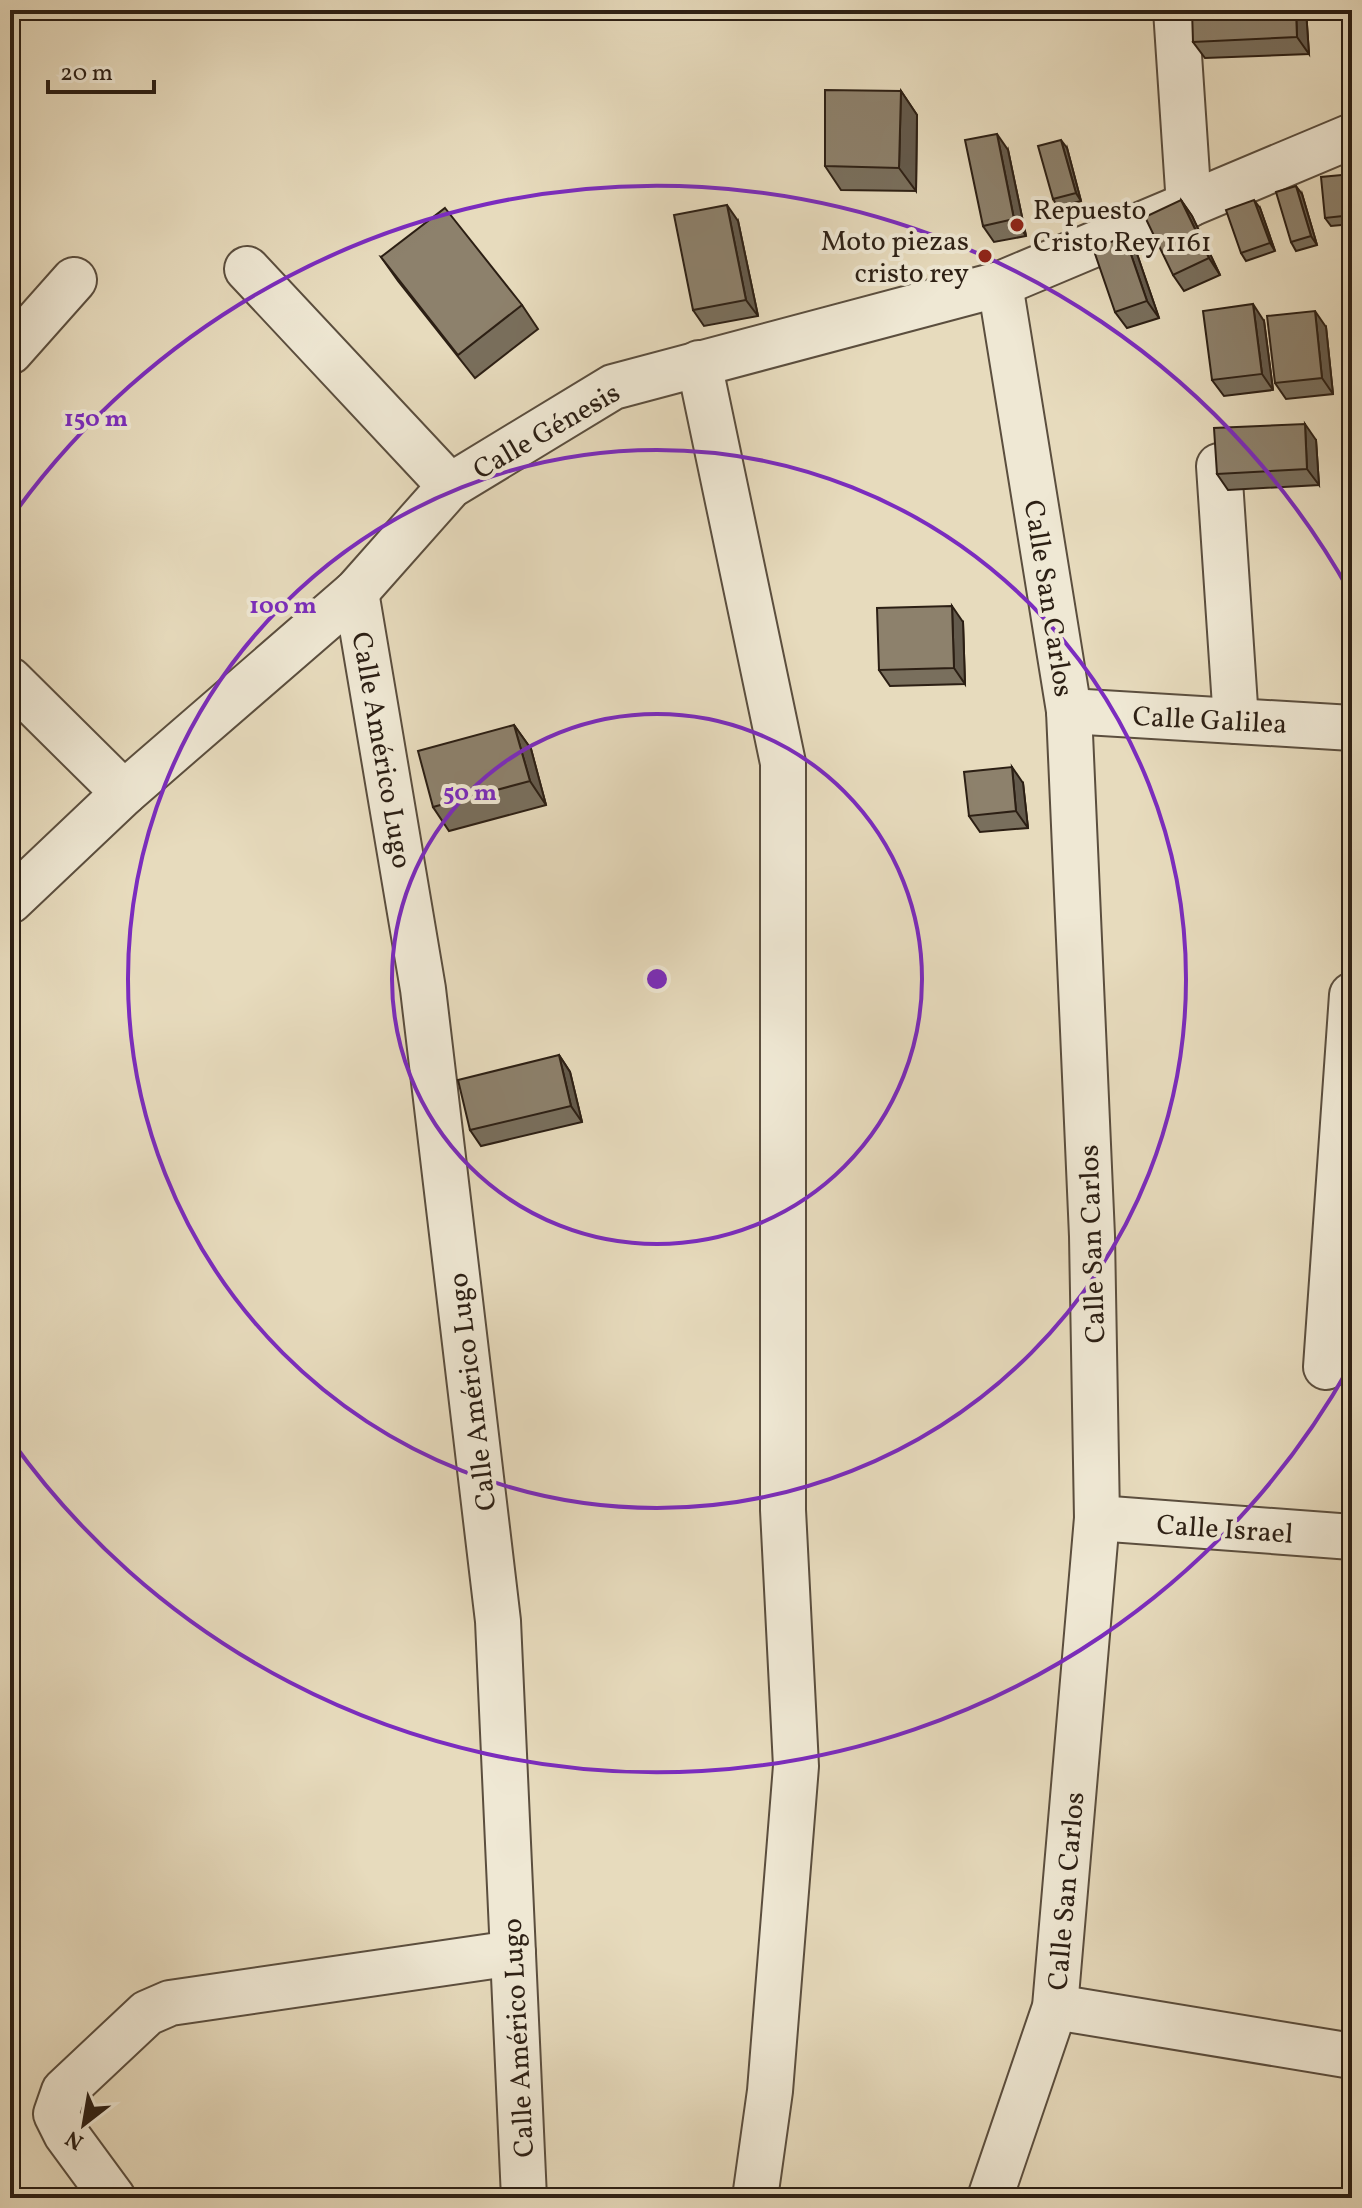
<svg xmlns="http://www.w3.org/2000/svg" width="1362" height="2208" viewBox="0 0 1362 2208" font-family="Vollkorn,serif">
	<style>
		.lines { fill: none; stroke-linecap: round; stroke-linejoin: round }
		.minor-casing { stroke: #5b4e3e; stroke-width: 48 }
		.minor { stroke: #efe8d4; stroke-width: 44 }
		.wall { fill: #796f5d; stroke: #2c1f14; stroke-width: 2 }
		.shaded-wall { fill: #635a4c; stroke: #2c1f14; stroke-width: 2 }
		.building { fill: #8d816c; stroke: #2c1f14; stroke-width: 2 }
		.ring { fill: none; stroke: #7b2cbf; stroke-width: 4 }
		.poi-dot { fill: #8f2418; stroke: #efe8d4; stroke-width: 3 }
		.labels { text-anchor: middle; stroke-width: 8; stroke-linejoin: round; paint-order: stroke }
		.poi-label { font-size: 28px; fill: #2c1f14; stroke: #efe8d4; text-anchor: start }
		.street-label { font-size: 28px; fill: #2c1f14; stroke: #efe8d4 }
		.centre { fill: #7b2cbf; stroke: #efe8d4; stroke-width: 4 }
		.ring-label { font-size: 24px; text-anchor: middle; font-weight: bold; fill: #7b2cbf; stroke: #efe8d4; stroke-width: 8; stroke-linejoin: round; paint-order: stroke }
	</style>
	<rect width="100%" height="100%" fill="#e7dbbd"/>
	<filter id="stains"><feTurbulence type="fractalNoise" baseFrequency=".0025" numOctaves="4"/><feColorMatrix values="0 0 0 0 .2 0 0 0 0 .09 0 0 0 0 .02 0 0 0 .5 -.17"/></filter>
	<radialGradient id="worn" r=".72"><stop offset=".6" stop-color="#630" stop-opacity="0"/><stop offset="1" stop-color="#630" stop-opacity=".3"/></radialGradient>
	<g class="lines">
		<defs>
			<g id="minor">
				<path d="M1176,10L1189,205"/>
				<path d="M247,269L450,486"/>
				<path d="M10,352L74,280"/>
				<path d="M699,363L783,763V1510L796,1766L770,2091L755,2198"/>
				<path d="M1219,466L1236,721"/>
				<path d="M356,592L423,989L498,1621L524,2198"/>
				<path d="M10,680L124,793"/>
				<path d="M1069,711L1352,728"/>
				<path d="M10,901L124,793L356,592L450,486L613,387L1000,284L1352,136"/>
				<path d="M1326,1367L1352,995"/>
				<path d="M1097,1518L1352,1537"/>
				<path d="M1055,2007L1352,2056"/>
				<path d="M113,2198L66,2134L56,2114L64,2091L147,2013L170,2003L513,1953"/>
				<path d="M990,2198L1055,2007L1097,1518L1092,1236L1069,711L1000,284"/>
			</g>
		</defs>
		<!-- minor casing -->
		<use href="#minor" class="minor-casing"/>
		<!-- minor -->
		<use href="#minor" class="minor"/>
	</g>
	<!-- wall -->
	<g class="wall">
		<path d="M1306,10L1309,54L1205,58L1193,42Z"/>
		<path d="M901,91L917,115L916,191L841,190L825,166Z"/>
		<path d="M1067,148L1081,201L1058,207L1053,199Z"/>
		<path d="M1008,150L1026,236L994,242L983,226Z"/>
		<path d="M1352,174V224L1331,226L1325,218Z"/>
		<path d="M1302,194L1317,245L1296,251L1291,242Z"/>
		<path d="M1181,200L1192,216L1220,275L1184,291L1173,275Z"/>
		<path d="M1260,208L1275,251L1246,261L1241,253Z"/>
		<path d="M738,221L758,316L704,326L693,310Z"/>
		<path d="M1137,254L1159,318L1127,328L1115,312Z"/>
		<path d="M381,257L522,305L538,329L475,378L398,281Z"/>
		<path d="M1264,321L1273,390L1224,396L1212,380Z"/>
		<path d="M1326,327L1333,394L1286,399L1275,383Z"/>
		<path d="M1316,440L1319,485L1228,490L1217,474Z"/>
		<path d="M963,622L965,684L890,686L879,670Z"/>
		<path d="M514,725L531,749L546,805L449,831L433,807Z"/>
		<path d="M1023,783L1028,828L980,832L969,816Z"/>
		<path d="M559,1055L570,1072L582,1122L481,1146L470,1130Z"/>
	</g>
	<!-- shaded-wall -->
	<g class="shaded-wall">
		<path d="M1296,10H1306L1309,54L1297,37Z"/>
		<path d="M901,91L917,115L916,191L899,168Z"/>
		<path d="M997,134L1008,150L1026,236L1014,219Z"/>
		<path d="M1061,140L1067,148L1081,201L1076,193Z"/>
		<path d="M1296,186L1302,194L1317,245L1311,236Z"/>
		<path d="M1181,200L1192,216L1220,275L1209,258Z"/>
		<path d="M1254,200L1260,208L1275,251L1270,243Z"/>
		<path d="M727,205L738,221L758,316L746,300Z"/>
		<path d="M1125,237L1137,254L1159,318L1147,301Z"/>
		<path d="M1253,304L1264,321L1273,390L1262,374Z"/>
		<path d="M1315,311L1326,327L1333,394L1322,378Z"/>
		<path d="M1305,424L1316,440L1319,485L1307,469Z"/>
		<path d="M952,606L963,622L965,684L954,668Z"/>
		<path d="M514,725L531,749L546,805L530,781Z"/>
		<path d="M1012,767L1023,783L1028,828L1016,811Z"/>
		<path d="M559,1055L570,1072L582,1122L571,1106Z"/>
	</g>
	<!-- building -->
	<g class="building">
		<path d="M1192,10H1296L1297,37L1193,42Z"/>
		<path d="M825,90L901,91L899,168L825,166Z"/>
		<path d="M997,134L1014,219L983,226L965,140Z"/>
		<path d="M1061,140L1076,193L1053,199L1038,146Z"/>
		<path d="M1352,174V215L1325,218L1321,177Z"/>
		<path d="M1296,186L1311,236L1291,242L1276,192Z"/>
		<path d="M1181,200L1209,258L1173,275L1145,217Z"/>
		<path d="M1254,200L1270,243L1241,253L1226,210Z"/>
		<path d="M727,205L746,300L693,310L674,215Z"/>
		<path d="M445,208L522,305L458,355L381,257Z"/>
		<path d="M1125,237L1147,301L1115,312L1093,248Z"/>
		<path d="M1253,304L1262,374L1212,380L1203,311Z"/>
		<path d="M1315,311L1322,378L1275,383L1267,316Z"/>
		<path d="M1305,424L1307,469L1217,474L1214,428Z"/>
		<path d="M952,606L954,668L879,670L877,608Z"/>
		<path d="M514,725L530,781L433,807L418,751Z"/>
		<path d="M1012,767L1016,811L969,816L964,772Z"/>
		<path d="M559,1055L571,1106L470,1130L458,1080Z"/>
	</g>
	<!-- distance rings -->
	<g class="ring">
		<circle cx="657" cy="979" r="265"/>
		<circle cx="657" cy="979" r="529"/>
		<path d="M1351 1364A794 794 0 0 1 11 1440M11 518A794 794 0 0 1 1351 594"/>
	</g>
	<!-- markers -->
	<g class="poi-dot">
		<circle cx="1017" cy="225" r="8"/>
		<circle cx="985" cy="256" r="8"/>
	</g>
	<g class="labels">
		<!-- poi labels -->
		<g class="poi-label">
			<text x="1033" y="219">Repuesto<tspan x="1033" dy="32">Cristo Rey 1161</tspan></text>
			<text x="969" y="250" text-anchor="end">Moto piezas<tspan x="969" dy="32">cristo rey</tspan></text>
		</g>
		<!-- street labels -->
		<g class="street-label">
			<text transform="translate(546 430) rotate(-30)" y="10">Calle Génesis</text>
			<text transform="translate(1050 598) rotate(81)" y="10">Calle San Carlos</text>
			<text transform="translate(1210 719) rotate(3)" y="10">Calle Galilea</text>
			<text transform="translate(383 750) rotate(80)" y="10">Calle Américo Lugo</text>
			<text transform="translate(1091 1244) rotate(-92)" y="10">Calle San Carlos</text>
			<text transform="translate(471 1392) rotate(-97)" y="10">Calle Américo Lugo</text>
			<text transform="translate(1225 1528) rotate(4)" y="10">Calle Israel</text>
			<text transform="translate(1065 1891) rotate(-85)" y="10">Calle San Carlos</text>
			<text transform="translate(517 2038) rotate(-93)" y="10">Calle Américo Lugo</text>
		</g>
	</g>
	<circle cx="657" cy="979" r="12" class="centre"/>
	<g class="ring-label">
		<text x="96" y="426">150 m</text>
		<text x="283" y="613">100 m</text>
		<text x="470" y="800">50 m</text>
	</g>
	<!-- margin -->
	<rect width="1362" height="2208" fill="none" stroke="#e7dbbd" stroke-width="40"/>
	<rect x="12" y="12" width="1338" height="2184" fill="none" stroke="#2c1f14" stroke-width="4"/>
	<rect x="20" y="20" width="1322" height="2168" fill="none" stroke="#2c1f14" stroke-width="2"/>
	<!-- north arrow -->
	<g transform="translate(84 2124) rotate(211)" stroke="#efe8d4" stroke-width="6" paint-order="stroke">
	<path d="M0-6L14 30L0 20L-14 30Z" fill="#2c1f14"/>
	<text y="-12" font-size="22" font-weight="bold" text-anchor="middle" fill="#2c1f14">N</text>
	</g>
	<!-- scale -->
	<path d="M48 80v12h106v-12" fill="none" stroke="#2c1f14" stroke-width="4"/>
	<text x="60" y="80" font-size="24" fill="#2c1f14" stroke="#efe8d4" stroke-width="6" paint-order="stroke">20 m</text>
	<rect width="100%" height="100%" filter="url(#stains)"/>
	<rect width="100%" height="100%" fill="url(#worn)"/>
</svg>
